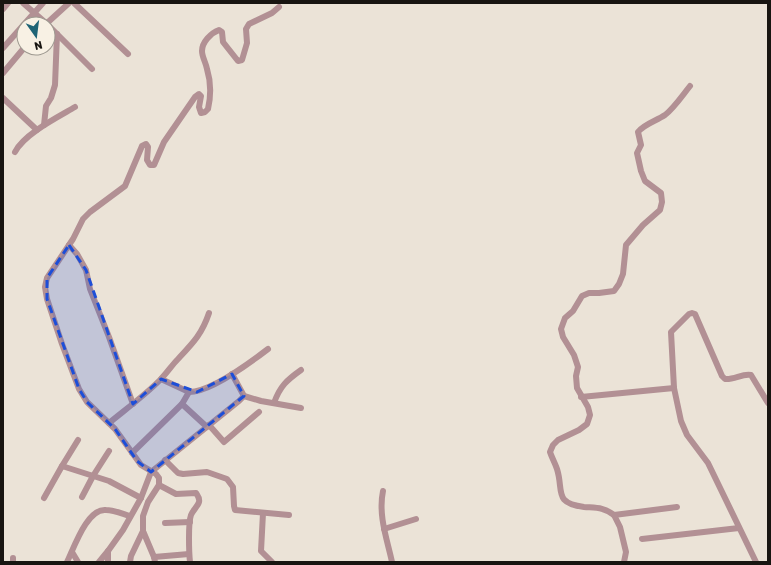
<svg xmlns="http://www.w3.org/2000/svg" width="771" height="565" viewBox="0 0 771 565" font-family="Rubik,sans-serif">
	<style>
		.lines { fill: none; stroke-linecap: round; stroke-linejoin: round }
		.street { stroke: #b29094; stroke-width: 6 }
		.marked { fill: #1d4ed8; fill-opacity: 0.2; stroke: #1d4ed8; stroke-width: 3; stroke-dasharray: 8 5; stroke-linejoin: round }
	</style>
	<rect width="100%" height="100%" fill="#ebe3d7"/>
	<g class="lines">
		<!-- street -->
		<g class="street">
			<path d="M23,3L47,24"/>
			<path d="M74,3L128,54"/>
			<path d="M3,9L8,3"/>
			<path d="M46,24L69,3"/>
			<path d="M48,25L92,69"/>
			<path d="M3,48L43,3"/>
			<path d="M3,73L24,48"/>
			<path d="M3,98L37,130"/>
			<path d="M44,125L46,106L51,98L55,85L57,34"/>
			<path d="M15,152C24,134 58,117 75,107"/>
			<path d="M69,245L77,254L86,270L90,289L109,337L133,404"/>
			<path d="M232,374L244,396"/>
			<path d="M161,379L189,392L182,404"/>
			<path d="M189,392C210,392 251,362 268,349"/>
			<path d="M581,397L674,388"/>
			<path d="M274,403C280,386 287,380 301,370"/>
			<path d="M109,423C126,409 144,396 160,380C167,373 172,365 178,359C193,343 202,334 209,313"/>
			<path d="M209,425L224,442L259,412"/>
			<path d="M132,453L182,404L207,427"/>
			<path d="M165,460L178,473L183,474L207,472L227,479L233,487L234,506L235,510L289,515"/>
			<path d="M62,466L78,440"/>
			<path d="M159,485L176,494L196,493C198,496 200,498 199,502C198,506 193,510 191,515C188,523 189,553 190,562"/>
			<path d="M383,491C378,515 387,539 392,562"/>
			<path d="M82,497L93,476L109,451"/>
			<path d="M44,498L62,466L109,481L141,498"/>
			<path d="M263,513L261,551L272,562"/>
			<path d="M614,515L677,507"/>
			<path d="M165,523L190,522"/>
			<path d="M384,529L416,519"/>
			<path d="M642,539L739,528"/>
			<path d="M72,552L78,562"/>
			<path d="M154,557L189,554"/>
			<path d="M13,558V562"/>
			<path d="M67,562C74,548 87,508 106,510C114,510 123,514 130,516"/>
			<path d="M99,562L108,551"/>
			<path d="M108,562V551L123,530L141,498L151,472L239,401L244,396L261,401L301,408"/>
			<path d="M130,562L131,556L143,531"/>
			<path d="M155,562L154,557L143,531V516L148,502L159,485V478L156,474L141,465L115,429L87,402L79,389L62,344L47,299L45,287L47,278L73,239L83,219L90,212L125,186L142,146L146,144L148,147L147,160L150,165H154L164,142L195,97L199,94L201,96L199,107L201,113L205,112L208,109C211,96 211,82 207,69C206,63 202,57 202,51C202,42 211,33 219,30L222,32L223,42L238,61L242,60L247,43L246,29L249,24L272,13L279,7"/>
			<path d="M624,562L626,552L620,527L614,515C603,507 597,508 584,507C553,503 564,491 557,469C555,463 552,458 550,452L553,445L558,440L579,430L587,424L590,415L588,407L577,388L576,376L578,367L574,355L563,337L561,329L565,318L573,311L582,296L589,293H599L614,291L619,284L623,274L626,245L643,225L660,210L662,202L661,193L645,181L641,171L637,153L641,145L638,132C644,124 656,121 665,115C674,108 682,96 690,86"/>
			<path d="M756,562L708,463L687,435L681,421L674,388L671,332L689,314L692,313L695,314L722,376L725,379C734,380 743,373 751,375L768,403"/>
		</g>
	</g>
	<!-- marked area -->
	<path class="marked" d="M69,245L86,270L133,404L161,379L197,392L232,374L244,396L151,472L137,461L115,429L87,402L79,389L47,299V278Z"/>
	<!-- border -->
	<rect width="771" height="565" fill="none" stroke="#181511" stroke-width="8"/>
	<!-- north arrow -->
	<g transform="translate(36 36) rotate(166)"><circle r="19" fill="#f8f1e4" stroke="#9e9990"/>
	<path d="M0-3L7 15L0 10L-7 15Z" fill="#1f6475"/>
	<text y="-6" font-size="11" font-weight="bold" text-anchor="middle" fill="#181511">N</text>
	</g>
</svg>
